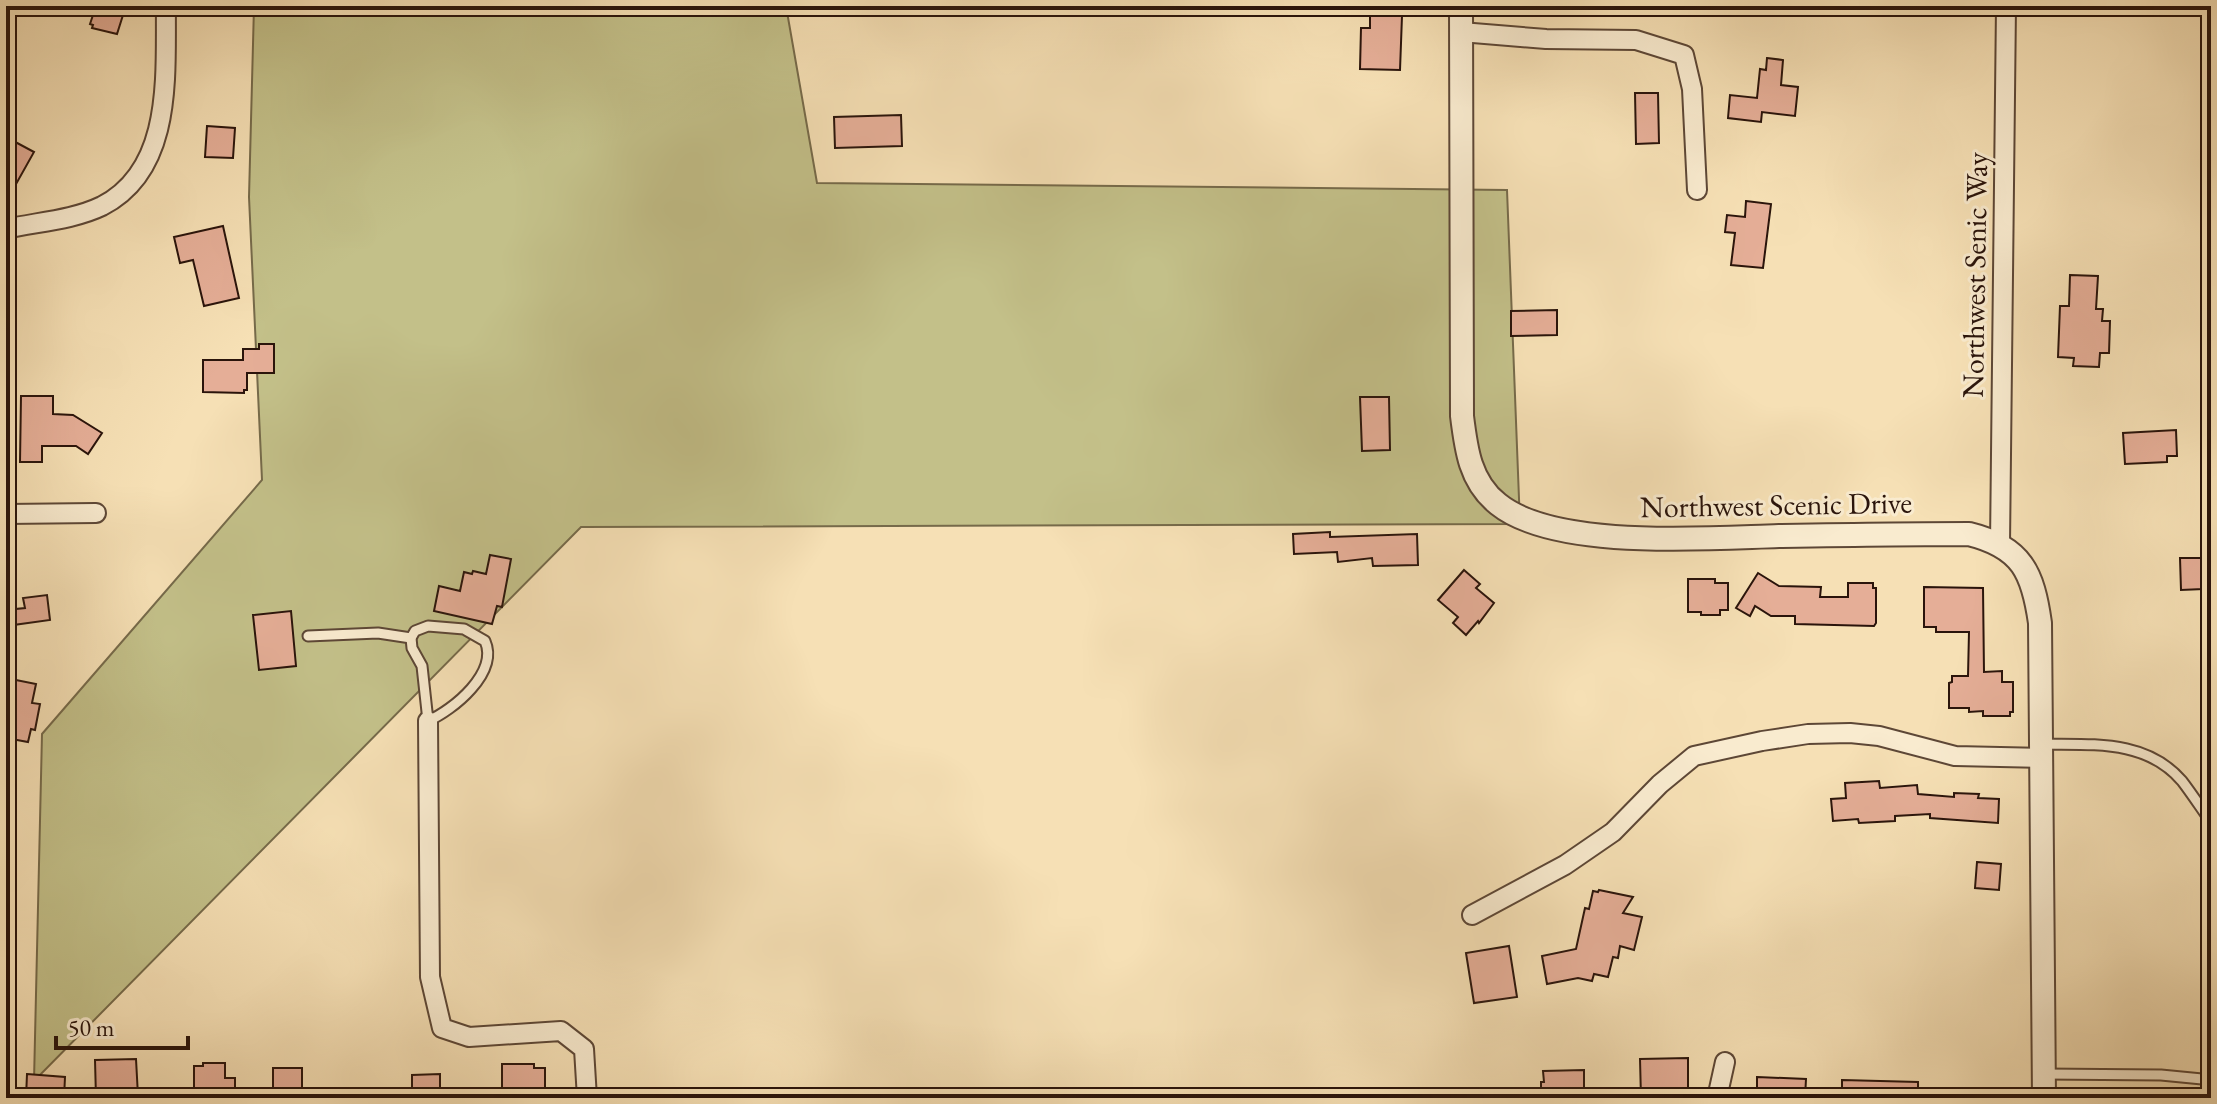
<svg xmlns="http://www.w3.org/2000/svg" width="2217" height="1104" viewBox="0 0 2217 1104" font-family="'EB Garamond',serif">
	<style>
		.green { fill: #c3c089; stroke: #766a4a; stroke-width: 2 }
		.building { fill: #e5ae97; stroke: #2a140b; stroke-width: 2 }
		.lines { fill: none; stroke-linecap: round; stroke-linejoin: round }
		.service-casing { stroke: #5d4736; stroke-width: 13 }
		.minor-casing { stroke: #5d4736; stroke-width: 22 }
		.tertiary-casing { stroke: #5d4736; stroke-width: 26 }
		.service { stroke: #f9ebcf; stroke-width: 9 }
		.minor { stroke: #f9ebcf; stroke-width: 18 }
		.tertiary { stroke: #f9ebcf; stroke-width: 22 }
		.labels { text-anchor: middle; stroke-width: 6; stroke-linejoin: round; paint-order: stroke }
		.street-label { font-size: 30px; fill: #2a140b; stroke: #f9ebcf }
	</style>
	<rect width="100%" height="100%" fill="#f6e0b5"/>
	<filter id="stains"><feTurbulence type="fractalNoise" baseFrequency=".0025" numOctaves="4"/><feColorMatrix values="0 0 0 0 .2 0 0 0 0 .09 0 0 0 0 .02 0 0 0 .5 -.17"/></filter>
	<radialGradient id="worn" r=".72"><stop offset=".6" stop-color="#630" stop-opacity="0"/><stop offset="1" stop-color="#630" stop-opacity=".3"/></radialGradient>
	<!-- green -->
	<path class="green" d="M254,6H786L817,183L1507,190L1520,524L581,527L34,1081L42,734L262,480L249,197Z"/>
	<!-- building -->
	<g class="building">
		<path d="M96,6H120L118,14L123,15L117,34L92,28L93,25L90,24Z"/>
		<path d="M1370,16H1402L1400,70L1360,69L1361,28H1370Z"/>
		<path d="M1767,58L1783,60L1781,85L1798,87L1795,116L1762,112L1761,122L1728,118L1730,95L1757,98L1760,69L1766,70Z"/>
		<path d="M1635,93H1658L1659,143L1636,144Z"/>
		<path d="M901,115L902,146L835,148L834,117Z"/>
		<path d="M207,126L235,128L233,158L205,157Z"/>
		<path d="M6,137L34,152L6,202Z"/>
		<path d="M1746,201L1771,204L1763,268L1731,265L1735,233L1725,232L1727,215L1745,217Z"/>
		<path d="M223,226L239,298L204,306L193,260L180,263L174,237Z"/>
		<path d="M2070,275L2098,276L2096,309H2103L2102,321H2110L2109,353H2100L2099,367L2073,366L2074,358L2058,357L2060,306H2069Z"/>
		<path d="M1557,310V335L1511,336V311Z"/>
		<path d="M259,344H274V373H247V390H244V393L203,392V360H243V349H259Z"/>
		<path d="M21,396H53V414L73,415L102,433L88,454L76,446H42V462H20Z"/>
		<path d="M1360,397H1389L1390,450L1362,451Z"/>
		<path d="M2176,430L2177,456H2167V462L2125,464L2123,433Z"/>
		<path d="M1330,532V537L1417,534L1418,565L1373,566L1372,558L1338,562L1337,552L1294,554L1293,534Z"/>
		<path d="M490,555L511,559L502,607L497,606L492,624L434,611L439,586L460,591L464,572L472,574L473,571L486,574Z"/>
		<path d="M2180,558H2202L2203,589L2181,590Z"/>
		<path d="M1464,570L1480,584L1476,588L1494,603L1479,623L1478,621L1466,635L1453,623L1458,617L1438,600Z"/>
		<path d="M1758,573L1779,586L1821,587L1820,597H1848V583H1873V588H1876V623L1874,626L1795,624V616H1771L1755,606L1750,616L1736,608Z"/>
		<path d="M1688,579H1715V583H1728V610H1720V615H1701V612H1688Z"/>
		<path d="M1924,587L1983,588L1984,672L2002,671V682H2013V712H2010V716H1983V711L1969,712V708H1949V683L1952,682V676H1968L1969,632H1936V627H1924Z"/>
		<path d="M47,595L50,620L6,626V610L25,608L23,598Z"/>
		<path d="M291,611L296,666L259,670L253,615Z"/>
		<path d="M6,678L36,684L32,703L40,704L35,730L31,729L28,742L6,738Z"/>
		<path d="M1879,781L1880,788L1917,785L1918,794L1954,797V793L1979,794L1978,798L1999,799L1998,823L1930,818V814L1895,816V821L1859,823L1858,819L1833,821L1831,799L1846,798L1845,783Z"/>
		<path d="M1977,862L2001,864L1999,890L1975,888Z"/>
		<path d="M1599,890L1633,897L1623,913L1642,917L1634,950L1620,946L1618,958L1613,957L1608,977L1594,974L1592,981L1578,978L1547,984L1542,956L1576,949L1585,908L1589,909L1593,891L1598,892Z"/>
		<path d="M1509,946L1517,997L1474,1003L1466,953Z"/>
		<path d="M1688,1058V1092H1675V1098H1641L1640,1059Z"/>
		<path d="M136,1059L138,1096L96,1098L95,1060Z"/>
		<path d="M203,1063H225V1078H235V1096H194V1066H203Z"/>
		<path d="M502,1064H534V1068H545V1098H502Z"/>
		<rect x="273" y="1068" width="29" height="30"/>
		<path d="M1584,1070V1098H1541V1082H1544L1543,1071Z"/>
		<path d="M27,1074L65,1077L64,1098H26Z"/>
		<path d="M440,1074V1096L412,1097V1075Z"/>
		<path d="M1757,1077L1806,1079L1805,1098H1757Z"/>
		<path d="M1842,1080L1918,1082V1098H1842Z"/>
	</g>
	<g class="lines">
		<defs>
			<g id="service">
				<path d="M428,626L464,629L485,641C499,673 453,710 428,721L422,666L412,648L411,638L415,631Z"/>
				<path d="M308,636L378,633L411,638"/>
				<path d="M2042,744C2092,745 2146,739 2182,781C2192,794 2201,808 2211,822"/>
				<path d="M2044,1074L2161,1075L2202,1079L2211,1083"/>
			</g>
			<g id="minor">
				<path d="M1461,32L1546,39L1636,40L1684,55L1692,89L1697,190"/>
				<path d="M6,229C37,222 73,220 102,206C174,169 165,74 166,6"/>
				<path d="M6,514L96,513"/>
				<path d="M2000,544L2006,6"/>
				<path d="M428,721L430,977L442,1028L469,1037L561,1031L584,1049L587,1098"/>
				<path d="M1472,915L1565,865L1613,832L1660,784L1694,756L1762,741L1808,734L1850,733L1879,736L1955,756L2042,758"/>
				<path d="M1717,1098L1725,1062"/>
			</g>
			<path id="tertiary" d="M1461,6L1462,416C1466,449 1470,482 1498,504C1555,550 1707,538 1779,536C1843,535 1906,534 1969,534C2022,547 2033,573 2040,623L2044,1098"/>
		</defs>
		<!-- service casing -->
		<use href="#service" class="service-casing"/>
		<!-- minor casing -->
		<use href="#minor" class="minor-casing"/>
		<!-- tertiary casing -->
		<use href="#tertiary" class="tertiary-casing"/>
		<!-- service -->
		<use href="#service" class="service"/>
		<!-- minor -->
		<use href="#minor" class="minor"/>
		<!-- tertiary -->
		<use href="#tertiary" class="tertiary"/>
	</g>
	<g class="labels">
		<!-- street labels -->
		<g class="street-label">
			<text transform="translate(1975 275) rotate(-89)" y="10">Northwest Senic Way</text>
			<text transform="translate(1776 505) rotate(-1)" y="10">Northwest Scenic Drive</text>
		</g>
	</g>
	<!-- margin -->
	<rect width="2217" height="1104" fill="none" stroke="#f6e0b5" stroke-width="32"/>
	<rect x="8" y="8" width="2201" height="1088" fill="none" stroke="#2a140b" stroke-width="4"/>
	<rect x="16" y="16" width="2185" height="1072" fill="none" stroke="#2a140b" stroke-width="2"/>
	<!-- scale -->
	<path d="M56 1036v12h132v-12" fill="none" stroke="#2a140b" stroke-width="4"/>
	<text x="68" y="1036" font-size="24" fill="#2a140b" stroke="#f9ebcf" stroke-width="6" paint-order="stroke">50 m</text>
	<rect width="100%" height="100%" filter="url(#stains)"/>
	<rect width="100%" height="100%" fill="url(#worn)"/>
</svg>
